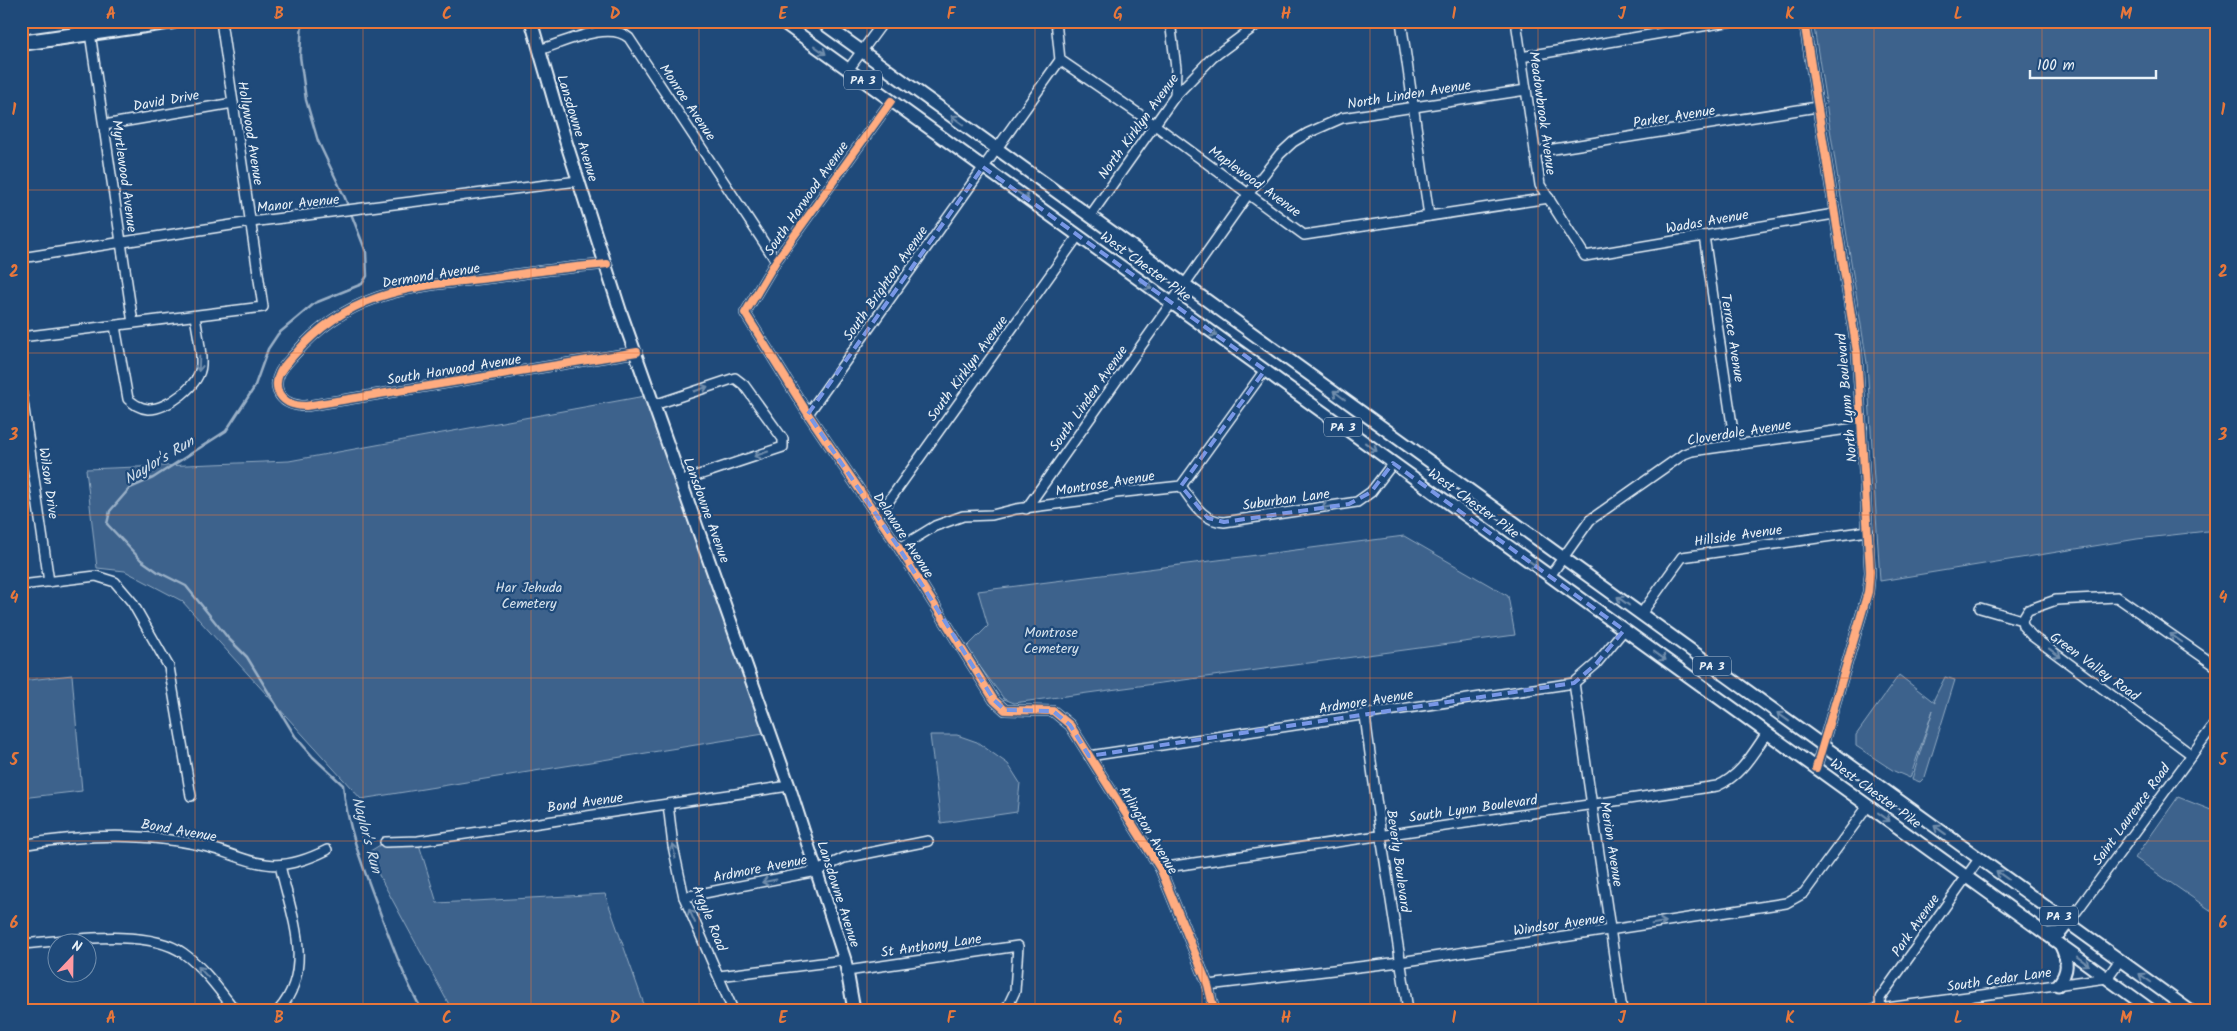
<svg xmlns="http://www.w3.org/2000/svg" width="2237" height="1031" viewBox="0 0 2237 1031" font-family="Kalam,sans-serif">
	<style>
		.green { fill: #3c628c; stroke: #92aac2 }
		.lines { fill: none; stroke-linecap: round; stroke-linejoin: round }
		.stream { stroke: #9ab0c7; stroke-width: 2.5 }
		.minor-casing { stroke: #e8f1f8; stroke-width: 12 }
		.major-casing { stroke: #e8f1f8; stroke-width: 15 }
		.highway-casing { stroke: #e8f1f8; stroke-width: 18 }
		.minor { stroke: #1f4a7a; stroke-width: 9 }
		.major { stroke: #1f4a7a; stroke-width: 11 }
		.highway { stroke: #1f4a7a; stroke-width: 14 }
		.cycleway-casing { stroke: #1f4a7a; stroke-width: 11 }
		.cycleway { stroke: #ffac80; stroke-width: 8 }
		.oneway { stroke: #6f8dac }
		.marked { fill: none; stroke: #7897e6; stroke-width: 4; stroke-dasharray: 10 6; stroke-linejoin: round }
		.grid { fill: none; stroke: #e8773b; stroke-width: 1; stroke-opacity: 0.55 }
		.labels { text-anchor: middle; stroke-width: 4.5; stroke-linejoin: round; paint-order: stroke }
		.shield { fill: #1f4a7a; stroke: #acbfd2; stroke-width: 1 }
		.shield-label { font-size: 12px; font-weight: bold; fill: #e8f1f8 }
		.street-label { font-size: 14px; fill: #e8f1f8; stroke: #1f4a7a }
		.park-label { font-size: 14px; fill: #d7e3ed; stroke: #1f4a7a }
		.water-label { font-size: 15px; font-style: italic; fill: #d4e1ec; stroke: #1f4a7a }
		.neatline { fill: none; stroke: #e8773b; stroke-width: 2 }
		.grid-label { font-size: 16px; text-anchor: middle; font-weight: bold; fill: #e8773b }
	</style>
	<rect width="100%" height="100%" fill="#1f4a7a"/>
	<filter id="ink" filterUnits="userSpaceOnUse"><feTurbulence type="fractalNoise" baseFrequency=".02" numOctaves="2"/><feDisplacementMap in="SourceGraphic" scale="10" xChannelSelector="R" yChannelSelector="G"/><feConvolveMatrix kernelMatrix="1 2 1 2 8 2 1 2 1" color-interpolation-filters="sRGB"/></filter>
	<g filter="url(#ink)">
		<!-- green -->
		<g class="green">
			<path d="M1813,21H2216V530L2137,539L1880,581L1867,363Z"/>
			<path d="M650,395L770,733L361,799L182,601L125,571L97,568L86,469L289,461Z"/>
			<path d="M1404,536L1508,596L1515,635L1014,703L1004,699L966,648L988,626L978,591Z"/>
			<path d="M72,675L82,791L21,798V681Z"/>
			<path d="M1899,675L1935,703L1934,699L1945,677L1955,680L1925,777L1920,782L1912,779L1933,710L1910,778L1894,771L1856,746V735Z"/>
			<path d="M930,735H957L977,742L1008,764L1020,783L1017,812L941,823Z"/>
			<path d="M2178,797L2216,812V914L2135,858Z"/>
			<path d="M418,841L437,903L605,894L646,1010H452L367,853L385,842Z"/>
		</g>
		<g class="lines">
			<!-- stream -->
			<path class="stream" d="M302,21L300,56L306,100L318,141L345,198L366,252L367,276L362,284L315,303L278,334L268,349L254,388L226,431L153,478L130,488L110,511L107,524L141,560L158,572L186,586L228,638L247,657L295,736L313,757L343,785C348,833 366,874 382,918C394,949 405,981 422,1010"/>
			<defs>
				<g id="minor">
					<path d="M1170,21L1176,68L1175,96"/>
					<path d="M1401,21L1429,216"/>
					<path d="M1516,21L1540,185L1585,256L1834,214"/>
					<path d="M1804,21L1857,352L1870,572L1868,592L1816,768"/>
					<path d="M90,33L133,323"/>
					<path d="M539,50C563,43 609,20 629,38L776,261"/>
					<path d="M1521,57L1732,21"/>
					<path d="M1060,60L1155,125L1304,235L1549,198"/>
					<path d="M848,70L884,21"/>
					<path d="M891,101L776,261L745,313L808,414L899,548L994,700L1005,710L1053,711L1070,725L1160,868L1208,985L1214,1010"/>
					<path d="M104,125L233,103"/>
					<path d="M1535,152L1817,107"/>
					<path d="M1090,216L1175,96L1212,58L1262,21"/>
					<path d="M1704,236L1735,445"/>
					<path d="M21,258L251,222L578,181"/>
					<path d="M607,264C575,267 544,270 512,275C426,287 356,283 294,355C285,365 273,376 278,391C283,403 294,406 306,406L637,352"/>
					<path d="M115,326L128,399C134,404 139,408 148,409C167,410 200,385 201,365C202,350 197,331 195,316"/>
					<path d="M21,337L263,307L221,21"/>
					<path d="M21,388L49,582"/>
					<path d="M654,405L735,378L744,385L783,439V447L681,481"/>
					<path d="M808,414L1060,60L1056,21"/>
					<path d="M1181,486C1193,502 1202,521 1224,522L1357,502L1371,492L1393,463"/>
					<path d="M1026,509L1249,193L1280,154L1293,142L1308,133L1342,118L1526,90"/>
					<path d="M878,516L1078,236"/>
					<path d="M899,548L935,526L963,516L992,515L1016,509L1087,500L1116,493L1181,486L1265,370"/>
					<path d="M1550,576L1590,520L1684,454L1692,451L1862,427"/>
					<path d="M21,585L96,576L115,582L132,602L169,667L191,796"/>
					<path d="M1980,608L2022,620"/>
					<path d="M1641,614L1682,557L1868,531"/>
					<path d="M2022,620L2028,610L2056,600L2117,597L2216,666"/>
					<path d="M2022,620L2023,626L2032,636L2192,755"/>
					<path d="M1574,683L1622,1010"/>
					<path d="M1365,716L1381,836L1408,1010"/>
					<path d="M1089,756L1574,683L1596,664L1624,630"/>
					<path d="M668,804L673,846L684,897L733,1010"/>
					<path d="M385,842L418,841L789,786"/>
					<path d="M21,845C68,837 114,833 162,839C180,841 200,844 218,850C263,866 281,873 327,850"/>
					<path d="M1160,868L1717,786C1741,776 1753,753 1767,733"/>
					<path d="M684,897L817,871L844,858L928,841"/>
					<path d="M2068,923L2216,722"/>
					<path d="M21,944C65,941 147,927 183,953C204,968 219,990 235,1010"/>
					<path d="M847,971L1018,946L1015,991L1006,1010"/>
					<path d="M719,976L845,960"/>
					<path d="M1208,985L1400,962L1786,903L1804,893L1868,806"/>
					<path d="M279,1010C316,967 290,913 280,865"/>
					<path d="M1872,1010L2107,978L2120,960"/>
					<path d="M1881,1010L1880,998L1979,859"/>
				</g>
				<g id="major">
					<path d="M531,21L566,142L620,310L789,786L845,960L854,1010"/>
					<path d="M781,21L2151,1010"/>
					<path d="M820,21L2189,1010"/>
					<path d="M2046,934L2060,933L2068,923"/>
					<path d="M2058,985C2069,971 2068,961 2061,946"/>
				</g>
				<path id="highway" d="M21,43L173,21"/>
			</defs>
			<!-- minor casing -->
			<use href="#minor" class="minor-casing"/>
			<!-- major casing -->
			<use href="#major" class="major-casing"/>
			<!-- highway casing -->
			<use href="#highway" class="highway-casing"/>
			<!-- minor -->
			<use href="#minor" class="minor"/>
			<!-- major -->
			<use href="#major" class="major"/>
			<!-- highway -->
			<use href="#highway" class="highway"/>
			<defs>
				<g id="cycleway">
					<path d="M1804,21L1857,352L1870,572L1868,592L1816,768"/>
					<path d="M891,101L776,261L745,313L808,414L899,548L994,700L1005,710L1053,711L1070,725L1160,868L1208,985L1214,1010"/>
					<path d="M607,264C575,267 544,270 512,275C426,287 356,283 294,355C285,365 273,376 278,391C283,403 294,406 306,406L637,352"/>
				</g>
			</defs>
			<!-- cycleway casing -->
			<use href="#cycleway" class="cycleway-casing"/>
			<!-- cycleway -->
			<use href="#cycleway" class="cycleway"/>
		</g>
		<!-- one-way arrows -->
		<defs><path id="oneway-shaft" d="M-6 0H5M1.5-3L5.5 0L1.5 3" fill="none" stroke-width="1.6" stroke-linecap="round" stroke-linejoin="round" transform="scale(1.25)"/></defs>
		<g class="oneway">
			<use href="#oneway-shaft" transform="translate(820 50) rotate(36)"/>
			<use href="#oneway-shaft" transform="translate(957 120) rotate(-144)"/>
			<use href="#oneway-shaft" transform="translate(1023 196) rotate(36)"/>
			<use href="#oneway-shaft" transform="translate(1146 285) rotate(36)"/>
			<use href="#oneway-shaft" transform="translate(1211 332) rotate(36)"/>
			<use href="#oneway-shaft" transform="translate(199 364) rotate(92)"/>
			<use href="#oneway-shaft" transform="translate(701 389) rotate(-19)"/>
			<use href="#oneway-shaft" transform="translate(1339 395) rotate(-143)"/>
			<use href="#oneway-shaft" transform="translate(1371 447) rotate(36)"/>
			<use href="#oneway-shaft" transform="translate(761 454) rotate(161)"/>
			<use href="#oneway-shaft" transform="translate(1328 507) rotate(172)"/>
			<use href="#oneway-shaft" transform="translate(1532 563) rotate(36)"/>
			<use href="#oneway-shaft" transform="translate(1623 601) rotate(-144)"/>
			<use href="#oneway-shaft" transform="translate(2176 638) rotate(-145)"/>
			<use href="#oneway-shaft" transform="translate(2055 653) rotate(36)"/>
			<use href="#oneway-shaft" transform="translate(1660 656) rotate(36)"/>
			<use href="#oneway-shaft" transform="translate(1783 717) rotate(-144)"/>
			<use href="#oneway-shaft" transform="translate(1884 817) rotate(36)"/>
			<use href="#oneway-shaft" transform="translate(1940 830) rotate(-144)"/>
			<use href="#oneway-shaft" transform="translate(674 851) rotate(-101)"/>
			<use href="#oneway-shaft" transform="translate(2002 875) rotate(-144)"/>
			<use href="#oneway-shaft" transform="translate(769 881) rotate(169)"/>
			<use href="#oneway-shaft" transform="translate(692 916) rotate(-114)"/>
			<use href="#oneway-shaft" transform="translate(1659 923) rotate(-9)"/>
			<use href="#oneway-shaft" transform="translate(2083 961) rotate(36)"/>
			<use href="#oneway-shaft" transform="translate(203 972) rotate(-133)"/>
			<use href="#oneway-shaft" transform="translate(2145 978) rotate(-145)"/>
		</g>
	</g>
	<!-- marked area -->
	<path class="marked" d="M983,167L1265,370L1181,486L1208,518L1224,522L1349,504L1371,492L1393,463L1624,630L1596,664L1574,683L1089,756L1070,725L1053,711L1005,710L994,700L899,548L808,414Z"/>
	<!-- grid -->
	<path class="grid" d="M195,21V1010M363,21V1010M531,21V1010M699,21V1010M867,21V1010M1035,21V1010M1202,21V1010M1370,21V1010M1538,21V1010M1706,21V1010M1874,21V1010M2042,21V1010M21,190H2216M21,353H2216M21,515H2216M21,678H2216M21,841H2216"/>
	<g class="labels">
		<!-- shield labels -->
		<g class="shield">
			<rect x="844" y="70.5" width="38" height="19" rx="4"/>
			<rect x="1324" y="417.5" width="38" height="19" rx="4"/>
			<rect x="1693" y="656.5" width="38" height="19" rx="4"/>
			<rect x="2040" y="906.5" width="38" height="19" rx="4"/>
		</g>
		<g class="shield-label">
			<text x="863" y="84">PA 3</text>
			<text x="1343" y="431">PA 3</text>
			<text x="1712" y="670">PA 3</text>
			<text x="2059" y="920">PA 3</text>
		</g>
		<!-- street labels -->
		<g class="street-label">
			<text transform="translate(1409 94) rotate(-9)" y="5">North Linden Avenue</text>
			<text transform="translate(166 100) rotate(-10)" y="5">David Drive</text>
			<text transform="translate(688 102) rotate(56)" y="5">Monroe Avenue</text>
			<text transform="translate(1543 113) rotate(82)" y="5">Meadowbrook Avenue</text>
			<text transform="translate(1674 116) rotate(-9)" y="5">Parker Avenue</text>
			<text transform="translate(1138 126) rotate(-54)" y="5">North Kirklyn Avenue</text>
			<text transform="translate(578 128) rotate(73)" y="5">Lansdowne Avenue</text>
			<text transform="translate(251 133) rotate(81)" y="5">Hollywood Avenue</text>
			<text transform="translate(125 176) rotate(82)" y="5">Myrtlewood Avenue</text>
			<text transform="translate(1255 181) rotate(36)" y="5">Maplewood Avenue</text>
			<text transform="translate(806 198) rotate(-55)" y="5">South Harwood Avenue</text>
			<text transform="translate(298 203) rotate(-6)" y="5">Manor Avenue</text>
			<text transform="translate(1707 221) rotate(-10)" y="5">Wadas Avenue</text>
			<text transform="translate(1146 266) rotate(36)" y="5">West Chester Pike</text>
			<text transform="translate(431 275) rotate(-9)" y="5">Dermond Avenue</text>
			<text transform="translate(885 283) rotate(-55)" y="5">South Brighton Avenue</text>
			<text transform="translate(1733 338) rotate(81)" y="5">Terrace Avenue</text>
			<text transform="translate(967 368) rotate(-54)" y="5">South Kirklyn Avenue</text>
			<text transform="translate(454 369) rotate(-9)" y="5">South Harwood Avenue</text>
			<text transform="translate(1088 398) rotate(-55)" y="5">South Linden Avenue</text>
			<text transform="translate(1846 398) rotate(-95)" y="5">North Lynn Boulevard</text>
			<text transform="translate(1739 432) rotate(-9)" y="5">Cloverdale Avenue</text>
			<text transform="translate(49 483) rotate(82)" y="5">Wilson Drive</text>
			<text transform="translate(1105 483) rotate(-9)" y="5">Montrose Avenue</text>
			<text transform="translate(1286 499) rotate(-8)" y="5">Suburban Lane</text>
			<text transform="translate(1474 503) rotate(36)" y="5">West Chester Pike</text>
			<text transform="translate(707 510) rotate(70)" y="5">Lansdowne Avenue</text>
			<text transform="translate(904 535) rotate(57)" y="5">Delaware Avenue</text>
			<text transform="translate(1738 535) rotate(-8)" y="5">Hillside Avenue</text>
			<text transform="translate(2095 666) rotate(36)" y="5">Green Valley Road</text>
			<text transform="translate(1366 701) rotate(-9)" y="5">Ardmore Avenue</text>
			<text transform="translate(1876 793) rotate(36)" y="5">West Chester Pike</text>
			<text transform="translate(585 802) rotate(-8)" y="5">Bond Avenue</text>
			<text transform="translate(1473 808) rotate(-8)" y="5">South Lynn Boulevard</text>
			<text transform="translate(2131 814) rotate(-54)" y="5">Saint Laurence Road</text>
			<text transform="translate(179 830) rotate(10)" y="5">Bond Avenue</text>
			<text transform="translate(1149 830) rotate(59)" y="5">Arlington Avenue</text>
			<text transform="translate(1612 844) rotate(81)" y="5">Merion Avenue</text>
			<text transform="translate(1399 861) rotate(82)" y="5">Beverly Boulevard</text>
			<text transform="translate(760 868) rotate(-11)" y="5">Ardmore Avenue</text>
			<text transform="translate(839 894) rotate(72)" y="5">Lansdowne Avenue</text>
			<text transform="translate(710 918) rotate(68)" y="5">Argyle Road</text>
			<text transform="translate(1559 924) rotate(-8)" y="5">Windsor Avenue</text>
			<text transform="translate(1915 925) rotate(-55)" y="5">Park Avenue</text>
			<text transform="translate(931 945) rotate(-8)" y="5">St Anthony Lane</text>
			<text transform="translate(1999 979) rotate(-8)" y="5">South Cedar Lane</text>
		</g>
		<!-- park labels -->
		<g class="park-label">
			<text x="529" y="592">Har Jehuda<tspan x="529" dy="16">Cemetery</tspan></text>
			<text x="1051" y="637">Montrose<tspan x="1051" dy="16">Cemetery</tspan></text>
		</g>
		<!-- water labels -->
		<g class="water-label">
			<text transform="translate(159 460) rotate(-31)" y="5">Naylor's Run</text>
			<text transform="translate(367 835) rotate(75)" y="5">Naylor's Run</text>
		</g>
	</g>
	<!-- margin -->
	<rect width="2237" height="1031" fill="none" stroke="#1f4a7a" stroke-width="55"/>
	<!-- north arrow -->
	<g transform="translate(72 958) rotate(22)"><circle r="24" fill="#1f4a7a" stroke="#6f8dac"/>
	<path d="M0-4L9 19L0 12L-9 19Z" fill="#ff9aa2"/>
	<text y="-8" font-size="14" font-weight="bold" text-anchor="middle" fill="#e8f1f8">N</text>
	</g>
	<!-- scale -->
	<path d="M2030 70v8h126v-8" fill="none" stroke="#e8f1f8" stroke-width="2.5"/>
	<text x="2037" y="70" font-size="15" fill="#e8f1f8" stroke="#1f4a7a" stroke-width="4" paint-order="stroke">100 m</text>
	<rect x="28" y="28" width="2182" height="976" class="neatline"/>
	<g class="grid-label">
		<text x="111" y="19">A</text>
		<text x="279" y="19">B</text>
		<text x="447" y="19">C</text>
		<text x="615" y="19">D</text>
		<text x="783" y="19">E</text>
		<text x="951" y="19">F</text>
		<text x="1118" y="19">G</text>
		<text x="1286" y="19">H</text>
		<text x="1454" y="19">I</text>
		<text x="1622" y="19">J</text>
		<text x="1790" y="19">K</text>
		<text x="1958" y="19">L</text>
		<text x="2126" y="19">M</text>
		<text x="14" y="115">1</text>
		<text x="2223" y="115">1</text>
		<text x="14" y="277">2</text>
		<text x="2223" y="277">2</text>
		<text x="14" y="440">3</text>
		<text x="2223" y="440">3</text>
		<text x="14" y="603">4</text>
		<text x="2223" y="603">4</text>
		<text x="14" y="765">5</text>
		<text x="2223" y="765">5</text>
		<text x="14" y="928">6</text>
		<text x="2223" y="928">6</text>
		<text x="111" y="1023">A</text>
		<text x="279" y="1023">B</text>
		<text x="447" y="1023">C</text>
		<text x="615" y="1023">D</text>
		<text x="783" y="1023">E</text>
		<text x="951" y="1023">F</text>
		<text x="1118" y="1023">G</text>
		<text x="1286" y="1023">H</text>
		<text x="1454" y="1023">I</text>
		<text x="1622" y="1023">J</text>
		<text x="1790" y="1023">K</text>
		<text x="1958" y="1023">L</text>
		<text x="2126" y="1023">M</text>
	</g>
</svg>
